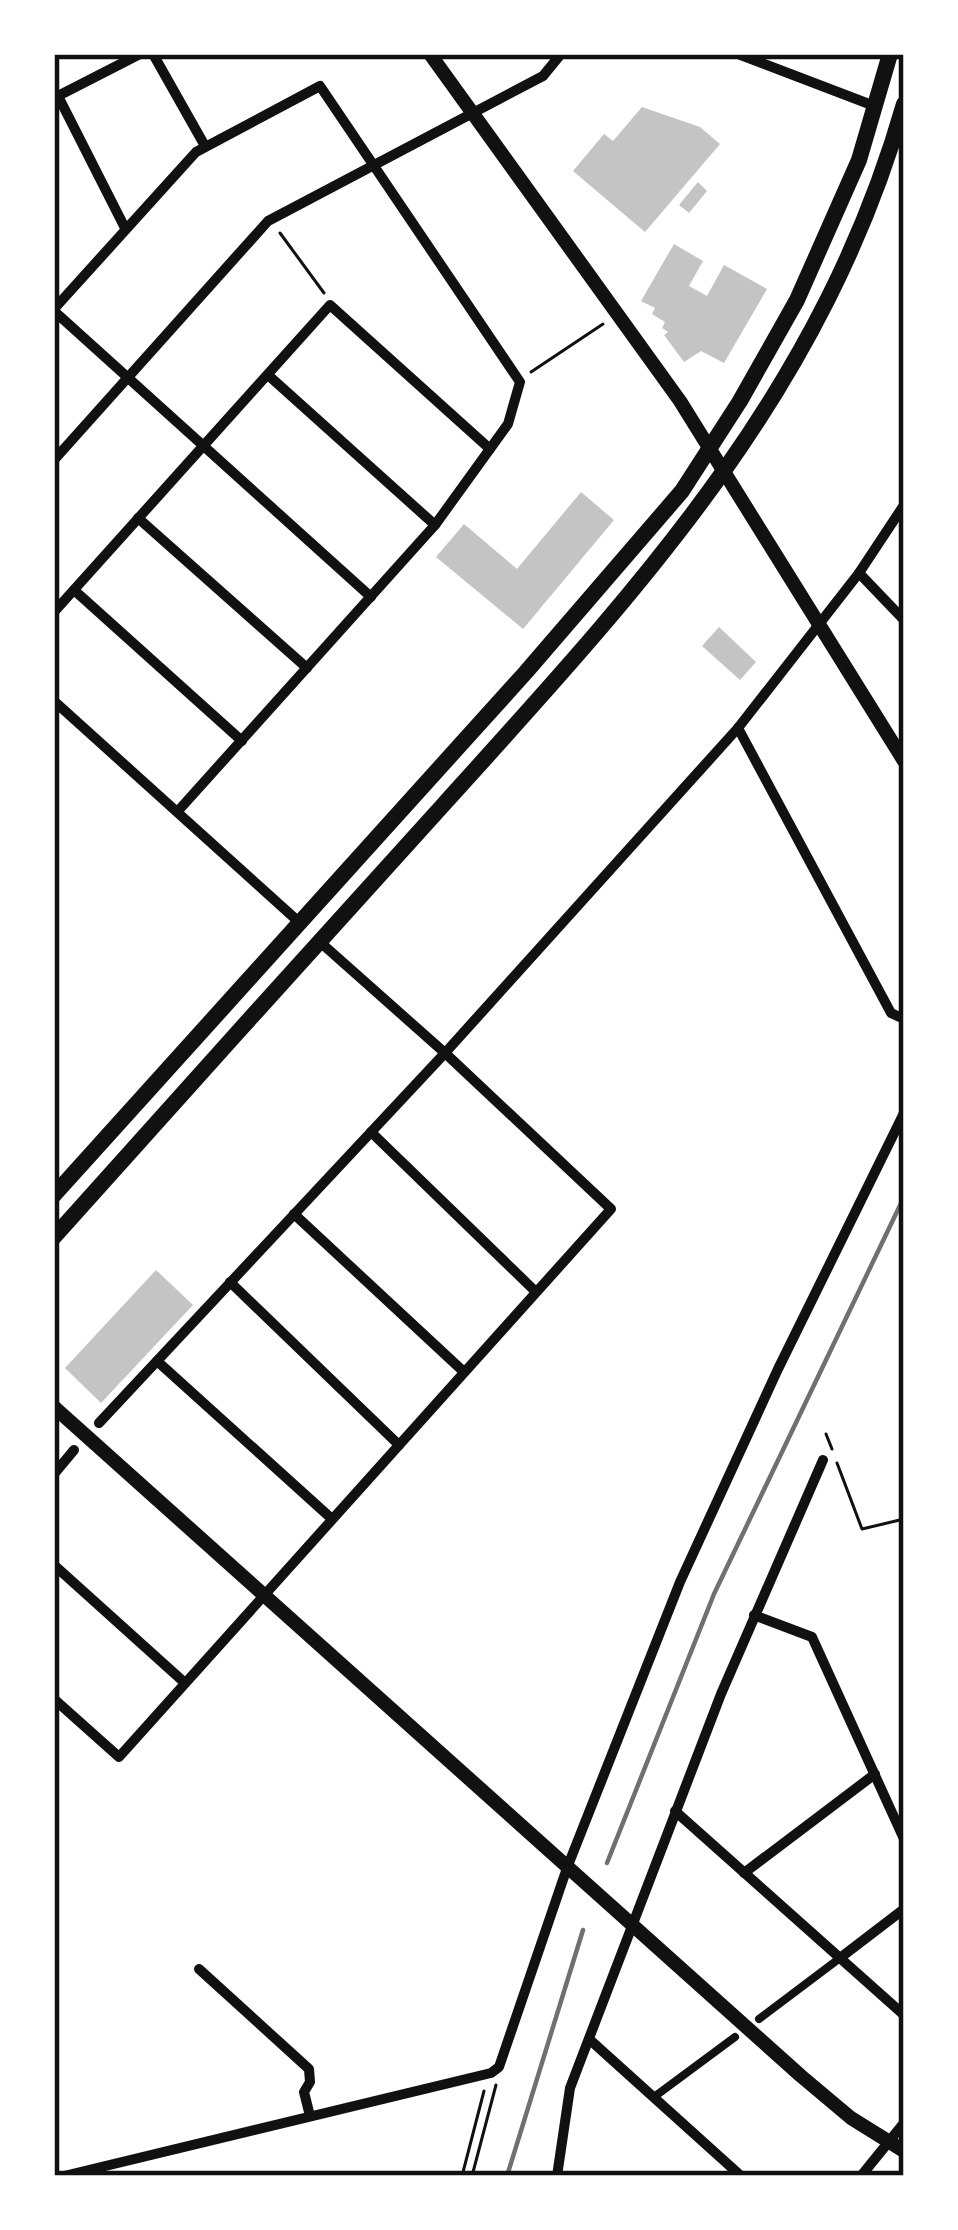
<svg xmlns="http://www.w3.org/2000/svg" width="958" height="2230" viewBox="0 0 958 2230" font-family="'DejaVu Sans',sans-serif">
	<style>
		.building { fill: #c4c4c4 }
		.lines { fill: none; stroke-linecap: round; stroke-linejoin: round }
		.path { stroke: #111; stroke-width: 3 }
		.pedestrian { stroke: #111; stroke-width: 8 }
		.minor { stroke: #111; stroke-width: 10 }
		.tertiary { stroke: #111; stroke-width: 14 }
		.primary { stroke: #111; stroke-width: 16 }
		.rail { stroke: #707070; stroke-width: 4.5 }
		.neatline { fill: none; stroke: #111; stroke-width: 4.5 }
	</style>
	<rect width="100%" height="100%" fill="#fff"/>
	<!-- building -->
	<g class="building">
		<path d="M642,107L700,127L720,144L645,232L573,171L604,134L613,141Z"/>
		<path d="M698,182L707,191L689,213L679,205Z"/>
		<path d="M674,244L703,261L689,286L707,296L724,265L767,289L724,363L701,351L684,362L664,335L668,332L662,328L665,322L652,314L655,308L641,301Z"/>
		<path d="M581,492L614,520L523,629L436,557L464,524L517,569Z"/>
		<path d="M719,627L756,662L740,680L702,646Z"/>
		<path d="M156,1270L193,1305L101,1403L65,1368Z"/>
	</g>
	<g class="lines">
		<!-- path -->
		<g class="path">
			<path d="M280,233L324,293"/>
			<path d="M531,372L603,324"/>
			<path d="M826,1434L832,1449"/>
			<path d="M837,1463L862,1529L904,1519"/>
			<path d="M462,2176L484,2091"/>
			<path d="M472,2176L496,2085"/>
		</g>
		<!-- pedestrian -->
		<g class="pedestrian">
			<path d="M759,2019L840,1958"/>
			<path d="M654,2097L735,2037"/>
		</g>
		<!-- minor -->
		<g class="minor">
			<path d="M153,54L205,146"/>
			<path d="M738,54L877,107"/>
			<path d="M58,96L125,228"/>
			<path d="M54,98L140,54"/>
			<path d="M54,309L196,152L320,86L520,382L508,424L435,525L178,811"/>
			<path d="M54,311L371,597"/>
			<path d="M268,375L435,525"/>
			<path d="M54,460L268,221L543,76L561,54"/>
			<path d="M138,518L307,668"/>
			<path d="M859,573L904,505"/>
			<path d="M74,590L242,741"/>
			<path d="M54,612L330,305L490,449"/>
			<path d="M54,701L300,923"/>
			<path d="M738,728L891,1013L904,1019"/>
			<path d="M371,1132L536,1292"/>
			<path d="M294,1214L464,1372"/>
			<path d="M230,1282L399,1445"/>
			<path d="M157,1361L332,1519"/>
			<path d="M99,1423L445,1053L320,942"/>
			<path d="M54,1474L74,1450"/>
			<path d="M54,1565L185,1683"/>
			<path d="M754,1615L812,1637L904,1839"/>
			<path d="M54,1699L119,1757L611,1209L445,1053L738,728L859,573L904,620"/>
			<path d="M675,1811L904,2015"/>
			<path d="M744,1873L875,1774"/>
			<path d="M840,1958L904,1909"/>
			<path d="M199,1969L309,2069L310,2082L304,2092L310,2116"/>
			<path d="M589,2039L741,2176"/>
			<path d="M64,2176L491,2073L499,2067L567,1868L680,1582L778,1369L904,1113"/>
			<path d="M557,2176L570,2088L583,2054L721,1694L823,1460"/>
			<path d="M861,2176L904,2123"/>
		</g>
		<!-- tertiary -->
		<g class="tertiary">
			<path d="M430,54L680,401L904,761"/>
			<path d="M54,1407L801,2076L851,2118L904,2151"/>
		</g>
		<!-- primary -->
		<g class="primary">
			<path d="M54,1195L526,672L682,491L740,401L797,300L859,160L890,54"/>
			<path d="M54,1237C183,1092 314,948 444,804C640,587 821,394 904,104"/>
		</g>
		<!-- rail -->
		<g class="rail">
			<path d="M607,1863L714,1594L904,1197"/>
			<path d="M507,2176L583,1930"/>
		</g>
	</g>
	<!-- border -->
	<rect width="958" height="2230" fill="none" stroke="#ffffff" stroke-width="114"/>
	<rect x="57" y="57" width="844" height="2116" class="neatline"/>
</svg>
